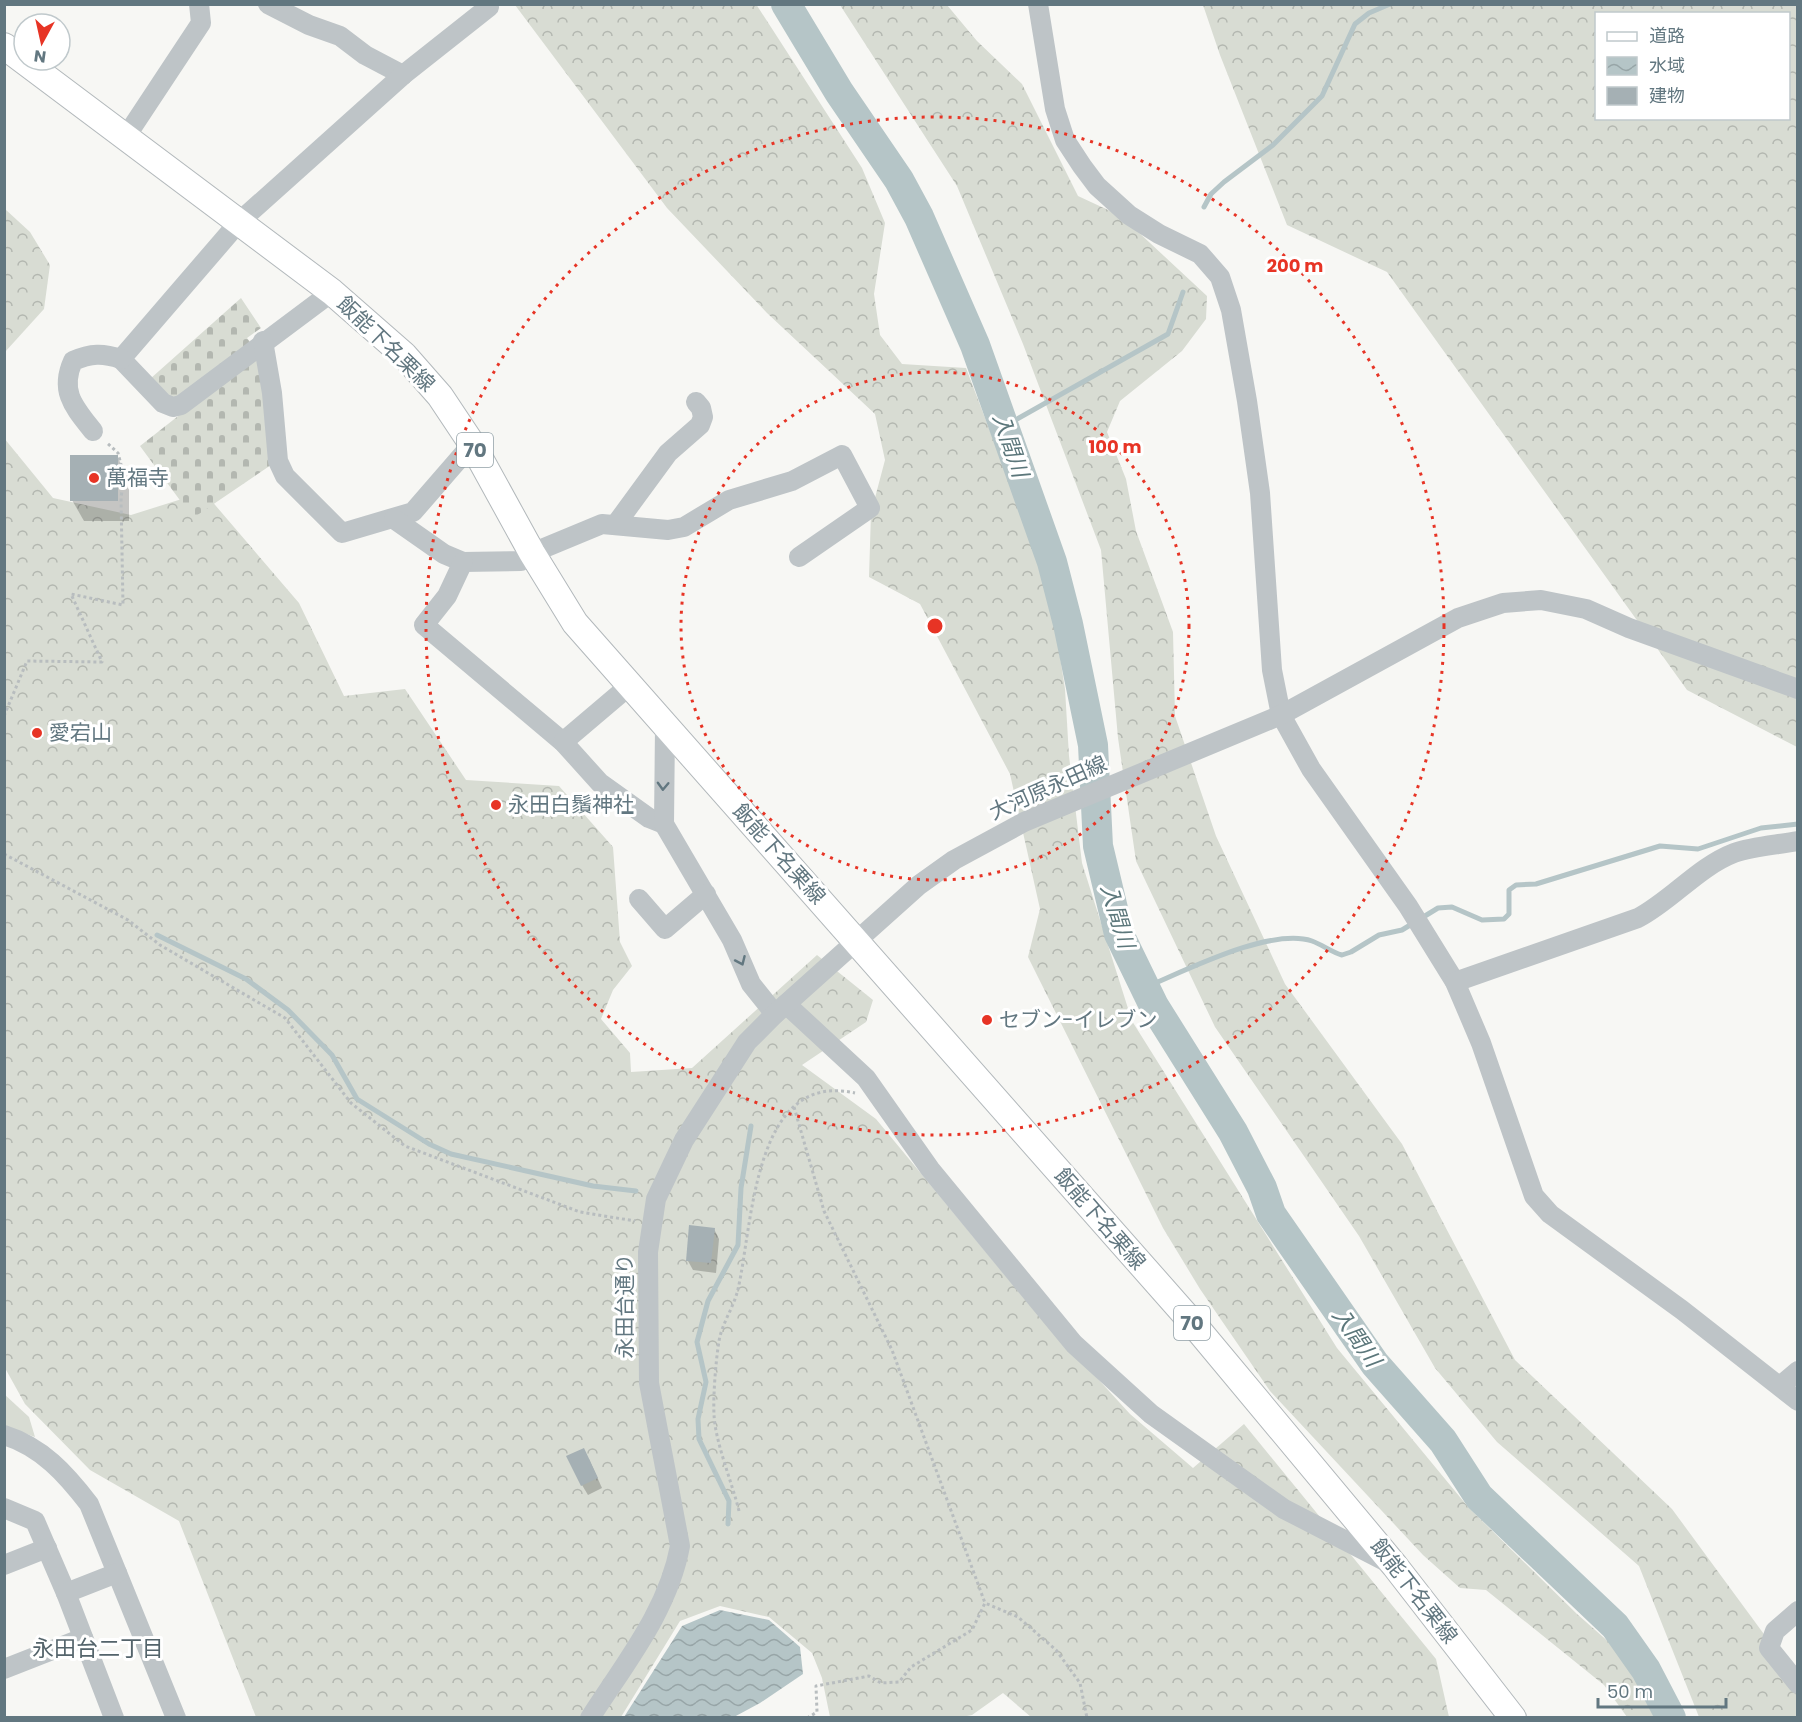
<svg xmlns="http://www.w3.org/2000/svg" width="1802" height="1722" viewBox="0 0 1802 1722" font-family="Poppins,'Noto Sans JP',sans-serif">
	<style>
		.green { fill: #d8dcd3 }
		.forest { fill: url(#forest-crowns); fill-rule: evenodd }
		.cemetery { fill: url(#cemetery-stones) }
		.water { fill: url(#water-waves) }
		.shadow { fill: #0003 }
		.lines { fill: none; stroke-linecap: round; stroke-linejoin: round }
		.stream { stroke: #b5c5c7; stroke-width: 5 }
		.river { stroke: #b5c5c7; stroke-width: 30 }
		.building { fill: #a5b0b4 }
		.major-casing { stroke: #b2b8bb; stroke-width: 28 }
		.path { stroke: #b8bdbf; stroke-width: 3; stroke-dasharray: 3 3; stroke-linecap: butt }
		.minor { stroke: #bec4c7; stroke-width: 20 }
		.major { stroke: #fff; stroke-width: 26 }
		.oneway { stroke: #627780 }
		.ring { fill: none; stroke: #e73425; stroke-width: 3; stroke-dasharray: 3 6 }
		.poi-dot { fill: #e73425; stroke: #fff; stroke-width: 2 }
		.labels { text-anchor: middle; stroke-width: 6; stroke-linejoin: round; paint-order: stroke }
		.shield { fill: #fff; stroke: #91a0a6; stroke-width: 1.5 }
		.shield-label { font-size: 20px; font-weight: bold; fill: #627780 }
		.street-label { font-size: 21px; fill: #627780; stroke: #fff }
		.poi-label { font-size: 21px; fill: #627780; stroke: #fff; text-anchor: start }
		.water-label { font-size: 22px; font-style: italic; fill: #5c777b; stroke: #fff }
		.neighbourhood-label { font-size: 22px; fill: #54646b; stroke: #fff }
		.centre { fill: #e73425; stroke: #fff; stroke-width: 3 }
		.ring-label { font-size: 18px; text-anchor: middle; font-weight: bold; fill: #e73425; stroke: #fff; stroke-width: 6; stroke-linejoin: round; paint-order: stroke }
	</style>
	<defs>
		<pattern id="forest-crowns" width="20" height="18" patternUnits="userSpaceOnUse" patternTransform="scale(1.5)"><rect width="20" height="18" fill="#d8dcd3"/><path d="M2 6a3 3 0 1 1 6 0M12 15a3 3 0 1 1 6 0" fill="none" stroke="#b3b7b0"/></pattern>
		<pattern id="cemetery-stones" width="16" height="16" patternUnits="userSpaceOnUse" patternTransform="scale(1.5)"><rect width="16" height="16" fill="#d8dcd3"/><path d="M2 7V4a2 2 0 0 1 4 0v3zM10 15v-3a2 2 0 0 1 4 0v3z" fill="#b3b7b0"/></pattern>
		<pattern id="water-waves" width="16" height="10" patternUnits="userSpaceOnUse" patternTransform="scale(1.5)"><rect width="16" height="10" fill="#b5c5c7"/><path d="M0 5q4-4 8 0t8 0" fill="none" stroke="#97a5a7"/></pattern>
	</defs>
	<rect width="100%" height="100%" fill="#f7f7f4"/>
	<!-- green -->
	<path class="green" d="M4,1394L29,1417L35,1437L5,1426Z"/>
	<!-- forest -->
	<g class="forest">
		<path d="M756,4L862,168L885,223L874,294L880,335L902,364L966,368L1049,586L1065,689L1069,756L1082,863L1132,1021L1337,1348L1469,1508L1577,1614L1628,1659L1656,1717H1627L1604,1685L1486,1590L1460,1588L1423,1555L1270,1391L1200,1289L1163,1228L1028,957L1040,909L1010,774L920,604L869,577L871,513L885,460L875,414L767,313L667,208L515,5Z"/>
		<path d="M840,5H947L977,41L1022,84L1078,196L1121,216L1207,296L1206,319L1182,351L1120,401L1107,432L1126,479L1136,531L1173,632L1175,716L1216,836L1285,984L1402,1144L1515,1360L1672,1509L1797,1679V1717H1699L1639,1566L1497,1442L1435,1368L1359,1236L1215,1027L1136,861L1118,738L1101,550L1023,344L957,186Z"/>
		<path d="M1203,5H1797V747L1687,690L1387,272L1287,225L1220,55ZM1596,14H1788V118H1596Z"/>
		<path d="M5,209L30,232L50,265L44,309L5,352Z"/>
		<path d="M4,438L53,498L131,515L204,492L299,603L344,696L405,689L466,780L559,786L613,847L620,942L632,966L613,990L601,1019L630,1053L631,1072L692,1068L817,955L873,1000L866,1022L802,1065L876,1119L1023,1297L1130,1414L1193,1468L1244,1424L1436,1659L1449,1717H1031L1003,1693L972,1715L962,1717H830L822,1678L812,1653L769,1617L720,1606L680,1621L621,1717H256L179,1521L90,1470L25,1404L5,1368Z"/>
	</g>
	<!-- cemetery -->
	<path class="cemetery" d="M241,298L261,328L247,338L261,356L274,463L193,518L140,446L182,413L150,379Z"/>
	<!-- water -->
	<path class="water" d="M720,1610L769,1620L800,1647L803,1674L760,1703L734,1717H624L682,1626Z"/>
	<!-- shadow -->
	<g class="shadow">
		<path d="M117,457L129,477V521H84L72,500Z"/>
		<path d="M714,1229L719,1239L716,1273L693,1270L688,1261Z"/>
		<path d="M589,1459L602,1488L588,1495L582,1485Z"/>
	</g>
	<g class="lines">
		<!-- stream -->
		<g class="stream">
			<path d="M1204,207L1211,194L1224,182L1273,145L1322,96L1355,24L1369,13L1390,4"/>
			<path d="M1003,427L1168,334L1183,292"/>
			<path d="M157,935L246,979L288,1010L332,1055L357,1099L429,1144L451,1154L593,1186L636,1191"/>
			<path d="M1144,988C1185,971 1270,927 1312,941C1323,945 1331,952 1342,955L1351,952L1379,935L1402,930L1438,908L1452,907L1482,920L1504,919L1509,914V890L1516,885L1536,884L1660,846L1698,849L1761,828L1798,824"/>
			<path d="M728,1524L729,1501L699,1439L698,1419L706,1382L697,1342L708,1301L738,1245L741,1188L751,1126"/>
		</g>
		<!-- river -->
		<path class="river" d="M786,4L839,92L899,180L919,217L975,345L1052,562L1068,624L1093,745L1098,846L1119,934L1154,1006L1233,1132L1262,1188L1271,1214L1375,1364L1443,1441L1479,1497L1615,1626L1646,1670L1671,1718"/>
	</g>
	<!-- building -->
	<g class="building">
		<rect x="70" y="455" width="48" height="46"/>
		<path d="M689,1225L715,1228L711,1263L686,1261Z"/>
		<path d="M584,1448L598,1478L581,1486L566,1456Z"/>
	</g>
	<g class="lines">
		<defs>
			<path id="major" d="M4,46L332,292L404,355L440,396L472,444L532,553L575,623L1190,1320L1395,1566L1513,1718"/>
		</defs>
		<!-- major casing -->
		<use href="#major" class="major-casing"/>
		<!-- path -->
		<g class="path">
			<path d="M4,716L27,661L102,662L71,594L123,605L121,498L124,476L118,453L106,442"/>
			<path d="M4,854L128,920L160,945L285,1018L351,1103L405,1146L580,1212L635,1221"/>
			<path d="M794,1107L824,1211L892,1350L985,1603"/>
			<path d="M739,1511C732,1482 715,1442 714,1414C713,1395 716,1359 719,1341C722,1323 734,1307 738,1289C753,1225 753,1070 855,1093"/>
			<path d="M807,1718L817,1712L816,1686L869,1676L881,1683L899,1682L911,1667L972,1630L985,1603L1018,1617L1056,1650L1080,1683L1087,1718"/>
		</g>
		<!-- minor -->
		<g class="minor">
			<path d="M268,4L309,25L340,36L365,55L403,75"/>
			<path d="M1038,4L1055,109L1065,140L1082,166L1097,186L1129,215L1159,234L1200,254L1220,277L1231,310L1247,401L1260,493L1272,670L1281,715L1311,769L1408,906L1455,982L1481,1043L1534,1196L1550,1214L1682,1310L1798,1401"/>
			<path d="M125,138L201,23L199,4"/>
			<path d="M332,292L181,405L173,407L163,403L121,359L239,222L403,75L489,7"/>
			<path d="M263,341L272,393L278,461L285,476L342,533L413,512L472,444"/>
			<path d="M93,431C75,408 59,392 73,361C91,353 103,353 121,359"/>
			<path d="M394,519L444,554L463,562L521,561L532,553L602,524L668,530L684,527L729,500L792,481L842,455L870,508L799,557"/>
			<path d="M616,524L668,453L700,425L703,417L701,408L696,402"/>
			<path d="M463,562L447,596L424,625L563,742L600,783L649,818L664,824"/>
			<path d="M665,728L664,824L732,940L751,984L775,1014"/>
			<path d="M563,742L629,686"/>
			<path d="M639,899L665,929L706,894"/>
			<path d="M1455,982L1638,918C1672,900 1698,867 1734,853C1753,846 1777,845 1798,841"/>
			<path d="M786,1004L866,1078L930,1169L1074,1344L1151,1414L1284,1509L1387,1562"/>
			<path d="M1780,1386L1798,1371"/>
			<path d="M4,1435C42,1447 66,1474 89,1504L176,1718"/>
			<path d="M4,1508L35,1521L66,1593L114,1718"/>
			<path d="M4,1565L47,1548"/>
			<path d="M66,1593L117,1573"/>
			<path d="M1798,1611L1775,1631L1769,1648L1798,1684"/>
			<path d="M4,1669L83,1638"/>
			<path d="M590,1718C625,1663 668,1611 680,1546L649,1383L648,1252L656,1199L684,1140L747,1042L775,1014L919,885L954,860L1024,822L1281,715L1458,618L1503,603L1541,600L1586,609L1629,628L1798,689"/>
		</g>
		<!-- major -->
		<use href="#major" class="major"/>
	</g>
	<!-- one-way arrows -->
	<defs><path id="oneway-chevron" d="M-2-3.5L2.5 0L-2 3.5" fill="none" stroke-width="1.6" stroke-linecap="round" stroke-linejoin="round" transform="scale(1.5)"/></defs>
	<g class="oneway">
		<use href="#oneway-chevron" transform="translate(663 786) rotate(92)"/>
		<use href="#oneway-chevron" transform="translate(741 961) rotate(66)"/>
	</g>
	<!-- distance rings -->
	<g class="ring">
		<circle cx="935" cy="626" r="254"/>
		<circle cx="935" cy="626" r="509"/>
	</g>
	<!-- markers -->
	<g class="poi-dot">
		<circle cx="94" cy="478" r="6"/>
		<circle cx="37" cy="733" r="6"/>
		<circle cx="496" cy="805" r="6"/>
		<circle cx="987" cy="1020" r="6"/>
	</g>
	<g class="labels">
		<!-- shield labels -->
		<g class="shield">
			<rect x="457" y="433" width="36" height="34" rx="4.5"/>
			<rect x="1174" y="1306" width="36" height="34" rx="4.5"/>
		</g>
		<g class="shield-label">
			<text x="475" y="457">70</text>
			<text x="1192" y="1330">70</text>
		</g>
		<!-- street labels -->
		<g class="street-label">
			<text transform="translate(386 344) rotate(44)" y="7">飯能下名栗線</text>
			<text transform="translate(1048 788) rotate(-24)" y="7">大河原永田線</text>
			<text transform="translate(779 854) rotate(48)" y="7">飯能下名栗線</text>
			<text transform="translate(1100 1219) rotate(49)" y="7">飯能下名栗線</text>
			<text transform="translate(625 1306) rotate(-90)" y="7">永田台通り</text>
			<text transform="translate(1414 1591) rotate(52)" y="7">飯能下名栗線</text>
		</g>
		<!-- poi labels -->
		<g class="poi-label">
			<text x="106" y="485">萬福寺</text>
			<text x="49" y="740">愛宕山</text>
			<text x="508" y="812">永田白鬚神社</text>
			<text x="999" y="1027">セブン-イレブン</text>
		</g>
		<!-- water labels -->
		<g class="water-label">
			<text transform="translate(1011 445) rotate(71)" y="8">入間川</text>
			<text transform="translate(1118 916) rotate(73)" y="8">入間川</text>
			<text transform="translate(1357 1337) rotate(55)" y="8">入間川</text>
		</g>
		<!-- neighbourhood labels -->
		<g class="neighbourhood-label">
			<text x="98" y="1656">永田台二丁目</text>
		</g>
	</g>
	<circle cx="935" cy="626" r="9" class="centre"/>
	<g class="ring-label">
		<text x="1295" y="272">200 m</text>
		<text x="1115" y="453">100 m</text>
	</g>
	<!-- border -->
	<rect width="1802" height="1722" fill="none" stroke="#627780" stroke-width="12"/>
	<!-- legend -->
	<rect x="1595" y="12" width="195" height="108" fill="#ffffff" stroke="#c0c9cc" stroke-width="1.5"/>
	<rect x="1607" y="32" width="30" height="9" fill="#ffffff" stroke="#c0c9cc" stroke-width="1.5"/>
	<text x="1649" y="42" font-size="18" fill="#627780">道路</text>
	<rect x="1607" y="57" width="30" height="18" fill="url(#water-waves)" stroke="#c0c9cc" stroke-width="1.5"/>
	<text x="1649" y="72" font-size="18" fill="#627780">水域</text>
	<rect x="1607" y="87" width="30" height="18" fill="#a5b0b4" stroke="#c0c9cc" stroke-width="1.5"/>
	<text x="1649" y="102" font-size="18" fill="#627780">建物</text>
	<!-- north arrow -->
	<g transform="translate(42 42) rotate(188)"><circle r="28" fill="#ffffff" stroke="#c0c9cc" stroke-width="1.5"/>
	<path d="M0-4.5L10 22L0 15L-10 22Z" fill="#e73425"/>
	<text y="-9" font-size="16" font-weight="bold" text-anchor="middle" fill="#627780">N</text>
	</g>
	<!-- scale -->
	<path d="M1598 1698v9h128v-9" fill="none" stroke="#627780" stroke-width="3"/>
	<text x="1607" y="1698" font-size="18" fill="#627780" stroke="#ffffff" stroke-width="4.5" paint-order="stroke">50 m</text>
</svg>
